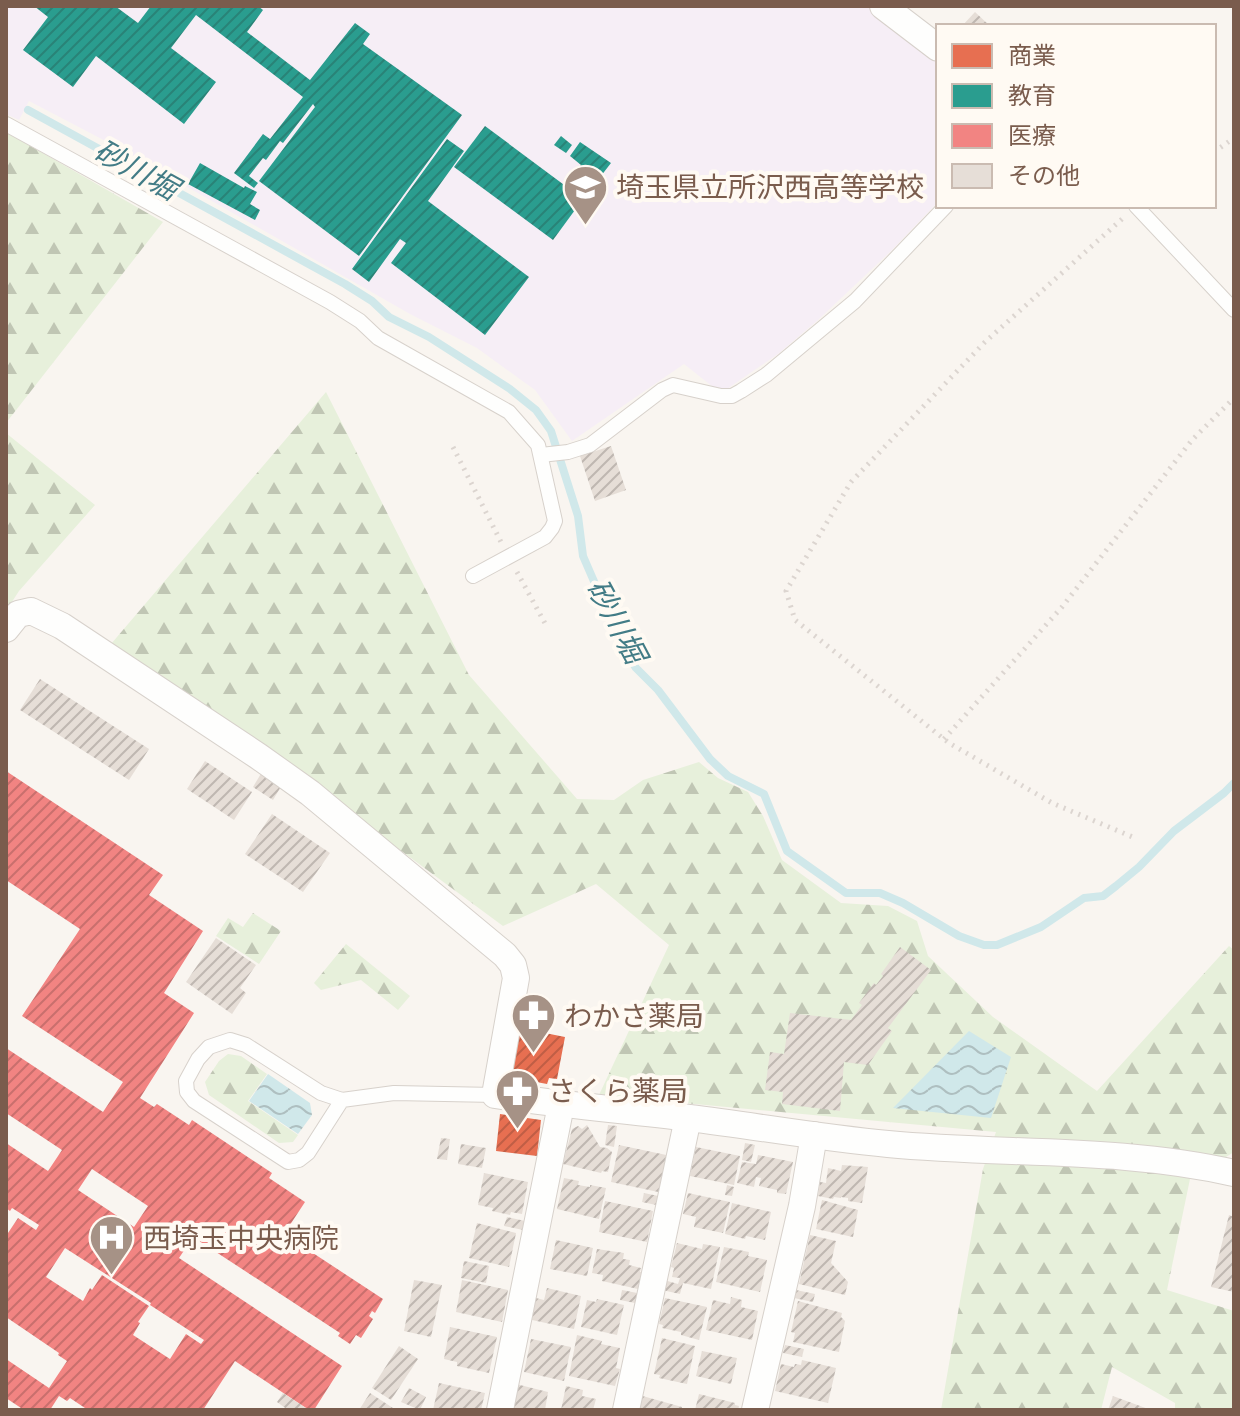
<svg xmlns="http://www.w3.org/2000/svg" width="1240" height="1416" viewBox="0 0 1240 1416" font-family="'Titillium Web','Noto Sans JP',sans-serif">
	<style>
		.education { fill: #f6eef6 }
		.forest { fill: url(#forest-firs) }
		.water { fill: url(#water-waves) }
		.shops { fill: url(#shops-hatch) }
		.schools { fill: url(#schools-hatch) }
		.health { fill: url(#health-hatch); fill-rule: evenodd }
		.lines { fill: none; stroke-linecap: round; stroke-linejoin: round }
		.stream { stroke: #d0e8ea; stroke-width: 8 }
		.building { fill: url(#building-hatch) }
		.lane-casing { stroke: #d7d1cb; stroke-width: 16 }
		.street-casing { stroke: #d7d1cb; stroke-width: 28 }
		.path { stroke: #dcd5d0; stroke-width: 5; stroke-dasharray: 2 6; stroke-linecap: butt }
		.lane { stroke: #fefefd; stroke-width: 14 }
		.street { stroke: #fefefd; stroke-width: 26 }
		.labels { text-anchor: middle; stroke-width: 8; stroke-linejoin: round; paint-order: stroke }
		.poi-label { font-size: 28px; fill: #7a5c4d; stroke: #fffaf3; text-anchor: start }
		.water-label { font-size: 30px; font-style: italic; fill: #437c86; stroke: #fffaf3 }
	</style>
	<defs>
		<pattern id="forest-firs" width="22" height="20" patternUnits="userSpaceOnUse" patternTransform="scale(2)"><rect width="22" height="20" fill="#e7f0db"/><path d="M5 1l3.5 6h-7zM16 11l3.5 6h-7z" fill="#c0c6b4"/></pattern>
		<pattern id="water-waves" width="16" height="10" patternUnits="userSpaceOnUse" patternTransform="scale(2)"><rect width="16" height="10" fill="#d0e8ea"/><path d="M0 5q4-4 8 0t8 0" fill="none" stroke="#aebfc0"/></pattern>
		<pattern id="shops-hatch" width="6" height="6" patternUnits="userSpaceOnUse" patternTransform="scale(2)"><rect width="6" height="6" fill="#e76f51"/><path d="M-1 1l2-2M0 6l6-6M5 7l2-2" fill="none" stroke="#c05e45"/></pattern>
		<pattern id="schools-hatch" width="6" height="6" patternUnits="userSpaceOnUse" patternTransform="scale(2)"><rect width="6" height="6" fill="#2a9d8f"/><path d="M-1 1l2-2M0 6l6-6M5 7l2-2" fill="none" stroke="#298377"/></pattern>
		<pattern id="health-hatch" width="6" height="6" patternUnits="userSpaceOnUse" patternTransform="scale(2)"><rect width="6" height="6" fill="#f28482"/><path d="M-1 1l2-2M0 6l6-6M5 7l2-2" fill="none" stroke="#c96f6d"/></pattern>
		<pattern id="building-hatch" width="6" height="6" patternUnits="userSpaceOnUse" patternTransform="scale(2)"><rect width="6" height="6" fill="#e6ded7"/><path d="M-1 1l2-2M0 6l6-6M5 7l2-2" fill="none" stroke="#bfb7b1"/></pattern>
	</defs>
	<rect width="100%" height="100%" fill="#f9f5f0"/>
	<!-- education -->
	<path class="education" d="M6,6H871L938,57V202L891,251L818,320L778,354L727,389L713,387L684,364L572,441L535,390L477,348L410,314L117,147L29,101L19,120L6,114Z"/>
	<!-- forest -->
	<g class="forest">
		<path d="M6,132L163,222L6,423Z"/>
		<path d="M326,392L469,675L577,799L614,800L643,780L699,762L718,778L748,792L763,816L782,860L841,903L888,906L917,921L928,956L993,1017L1097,1091L1229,946L1234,950V1152L1190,1179L1167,1290L1234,1311V1410H1175V1403L1112,1367L1101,1410H941L983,1169L996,1132L599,1095L669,945L596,884L503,926L266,751L111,644Z"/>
		<path d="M6,433L95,505L19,591L6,611Z"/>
		<path d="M253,913L281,931L259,964L216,936L228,918L243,927Z"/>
		<path d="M346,944L410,996L398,1010L361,980L321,990L314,983Z"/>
		<path d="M228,1054L241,1056L267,1074L248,1101L298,1135L293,1142L279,1143L209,1095L205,1082L219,1061Z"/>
	</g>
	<!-- water -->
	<g class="water">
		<path d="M969,1031L1011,1057L991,1118L893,1108Z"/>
		<path d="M268,1074L310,1103L312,1115L298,1134L249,1101Z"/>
	</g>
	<!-- shops -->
	<g class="shops">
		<path d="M514,1026L536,1028L535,1031L565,1037L557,1079L549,1078L547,1084L504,1076Z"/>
		<path d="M500,1114L541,1120L537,1156L496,1151Z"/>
	</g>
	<!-- schools -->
	<g class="schools">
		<path d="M34,6H115L138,23L151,6H258L263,10L247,32L310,80L355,23L370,34L363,44L462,115L359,256L259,181L315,107L313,104L283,143L280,141L266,160L263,158L249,176L258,183L254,188L234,173L263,134L270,139L303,97L196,15L171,48L216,82L184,124L96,56L73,87L23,50L48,17Z"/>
		<path d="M485,126L583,199L553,240L454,167Z"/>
		<path d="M561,136L572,145L566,153L554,145Z"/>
		<path d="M447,139L464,151L428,201L529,277L485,335L391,263L406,243L400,239L369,282L352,269Z"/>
		<path d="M580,142L611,163L594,185L576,171L581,165L570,156Z"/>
		<path d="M200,163L244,188L245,186L257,192L250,204L260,210L255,220L188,184Z"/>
	</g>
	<!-- health -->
	<path class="health" d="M6,771L163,875L149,895L203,931L164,993L194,1013L140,1098L154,1107L157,1104L189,1125L192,1120L272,1173L269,1178L305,1202L284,1234L383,1299L375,1313L372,1311L369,1316L373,1319L361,1338L356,1335L350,1344L338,1336L340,1333L193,1237L179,1258L342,1366L314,1410H309L235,1361L203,1410H88L70,1398L67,1401L59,1396L50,1410H24L6,1398V1359L49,1388L67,1361L58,1355L59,1353L6,1317V1236L18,1218L36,1230L39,1225L12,1208L10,1211L6,1208V1143L48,1171L62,1150L6,1113V1048L103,1112L123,1082L22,1016L80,929L6,880ZM92,1169L148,1206L134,1227L78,1190ZM65,1248L151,1303L150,1305L204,1340L201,1344L186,1334L170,1359L133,1335L140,1323L138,1322L149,1306L102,1275L92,1290L90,1288L83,1301L46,1277Z"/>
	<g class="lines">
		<!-- stream -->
		<path class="stream" d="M28,110L345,284L372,301L389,317L429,337L510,389L536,410L551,431L578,516L583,556L622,646L636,668L658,690L710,759L728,776L764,794L787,851L846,893H880L903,903L959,936L984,945H997L1041,927L1084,898L1103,896L1116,886L1139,867L1174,831L1224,793L1234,783"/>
	</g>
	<!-- building -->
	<g class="building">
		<path d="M975,12L990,26H962Z"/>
		<path d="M611,446L626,490L595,501L580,456Z"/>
		<path d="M40,679L149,749L129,780L20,710Z"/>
		<path d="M205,761L252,792L234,820L187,789Z"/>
		<path d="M262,772L282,785L273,800L253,787Z"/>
		<path d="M272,814L330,853L303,892L245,854Z"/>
		<path d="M216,938L256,965L240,988L246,993L232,1014L186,982Z"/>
		<path d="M900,947L931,970L888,1028L892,1031L868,1065L844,1062L840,1111L782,1104L783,1092L765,1090L770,1052L784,1054L790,1013L851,1020L862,1005L859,1003L874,983L876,985L883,976L881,974Z"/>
		<path d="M587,1125L600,1147L607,1148L612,1152L608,1172L602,1171L601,1173L563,1164L572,1129L578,1126L582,1129Z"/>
		<path d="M608,1125L617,1126L614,1147L605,1145Z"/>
		<path d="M441,1138L450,1139L447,1160L437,1159Z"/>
		<path d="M745,1143L755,1145L751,1162L742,1160Z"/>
		<path d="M461,1144L486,1148L482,1168L458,1164Z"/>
		<path d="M619,1145L671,1156L663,1193L611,1182Z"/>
		<path d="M696,1147L740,1156L734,1185L690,1176Z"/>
		<path d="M758,1155L793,1162L786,1194L777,1193V1190L759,1186L761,1178L756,1177L754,1187L737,1183L742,1162L756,1164Z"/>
		<path d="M842,1165L868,1167L862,1203L848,1201V1198L841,1197V1198L834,1197L833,1199L818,1196L820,1182L826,1183L828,1168L841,1171Z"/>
		<path d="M484,1173L528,1182L522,1214L511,1212L510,1215L492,1211L493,1208L478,1205Z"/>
		<path d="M564,1178L579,1181L578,1185L590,1187V1185L606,1188L599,1219L557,1209Z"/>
		<path d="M727,1185L734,1187L732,1196L725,1195Z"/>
		<path d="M644,1193L663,1197L661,1206L642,1202Z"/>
		<path d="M688,1193L730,1202L723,1233L694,1227L696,1217L683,1214Z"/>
		<path d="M822,1200L858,1210L853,1237L816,1229Z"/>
		<path d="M605,1201L653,1211L647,1242L599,1232Z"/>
		<path d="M732,1203L771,1212L765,1240L746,1236L745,1239L725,1234Z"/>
		<path d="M1229,1215L1234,1217V1292L1211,1287Z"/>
		<path d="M507,1217L525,1221L523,1230L504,1226Z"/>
		<path d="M477,1223L516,1233L509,1267L469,1258Z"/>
		<path d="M810,1235L836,1241L831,1263L848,1282L845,1295L799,1284Z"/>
		<path d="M556,1240L593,1248L587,1276L550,1269Z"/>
		<path d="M677,1243L702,1249L703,1244L720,1247L711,1289L683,1283L680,1294L662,1290L664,1280L678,1284L680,1278L672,1277L674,1268L671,1267Z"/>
		<path d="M724,1247L749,1252L748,1256L767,1260L760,1292L716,1282Z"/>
		<path d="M597,1249L624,1253L623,1259L630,1260L629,1265L641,1268L640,1272H642L638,1289L602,1281L603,1275L592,1273Z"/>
		<path d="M464,1261L489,1266L486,1283L461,1278Z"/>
		<path d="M414,1280L442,1285L431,1337L404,1331Z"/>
		<path d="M462,1280L508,1290L502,1322L456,1312Z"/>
		<path d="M547,1288L581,1296L574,1329L532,1320L536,1298L544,1300Z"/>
		<path d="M622,1290L642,1294L640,1304L620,1300Z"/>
		<path d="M796,1290L815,1294L813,1302L794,1298Z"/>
		<path d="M731,1297L742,1300L741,1307L758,1311L752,1340L706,1330L713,1300L730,1304Z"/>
		<path d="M665,1298L707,1307L699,1340L681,1335V1332L662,1328L663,1325L659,1324Z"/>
		<path d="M597,1299L624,1305L617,1335L581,1327L587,1300L596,1302Z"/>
		<path d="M798,1301L842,1313L841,1317L845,1321L839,1352L793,1342L795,1333L791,1332Z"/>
		<path d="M450,1327L497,1337L489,1373L457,1366V1362L444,1359Z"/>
		<path d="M577,1335L602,1341L601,1344L620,1348L616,1368L620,1369L615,1386L569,1376Z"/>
		<path d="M662,1338L695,1346L687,1384L659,1378L660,1375L654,1374Z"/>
		<path d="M531,1339L571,1347L564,1381L524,1372Z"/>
		<path d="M785,1345L804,1349L802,1357L783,1353Z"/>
		<path d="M399,1346L418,1359L391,1400L372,1388Z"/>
		<path d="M702,1351L737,1358L731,1384L696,1376Z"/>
		<path d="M802,1360L836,1368L828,1403L775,1391L781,1364L794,1367L795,1364L801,1365Z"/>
		<path d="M439,1383L485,1393L481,1410H433Z"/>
		<path d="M516,1384L548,1392L545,1410H510Z"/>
		<path d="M566,1386L583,1390L582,1396L596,1399L593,1410H561Z"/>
		<path d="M409,1388L426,1397L420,1410L401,1402Z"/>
		<path d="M283,1393L309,1410H288L277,1402Z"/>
		<path d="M370,1393L396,1410H359Z"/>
		<path d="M699,1394L735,1403V1405L739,1406L738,1410H695Z"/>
		<path d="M639,1395L682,1407V1410H636Z"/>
		<path d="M1113,1396L1151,1410H1108Z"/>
	</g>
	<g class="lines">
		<defs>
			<g id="lane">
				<path d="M6,124L330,302L360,321L378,338L509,412L538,445L555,521L552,528L545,537L473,576"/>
				<path d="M1136,206L1234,310"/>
				<path d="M541,455L568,452L590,445L662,390L673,385L721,396H732L741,391L766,375L855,301L946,206"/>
				<path d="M342,1100L308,1153L299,1160L288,1162L194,1101L187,1092L186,1081L198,1059L209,1047L230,1040L246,1045L321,1093L342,1100L394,1093L495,1095"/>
			</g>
			<g id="street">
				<path d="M883,6L938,48"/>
				<path d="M6,629L18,614L31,611L62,626L258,756L310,793L505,955L513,965L516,978L495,1095C560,1105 624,1110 689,1118C755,1126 821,1138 888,1144C1004,1155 1120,1147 1234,1173"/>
				<path d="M500,1410L561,1105"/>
				<path d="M626,1410L688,1118"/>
				<path d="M755,1410L802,1206L814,1135"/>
			</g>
		</defs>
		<!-- lane casing -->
		<use href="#lane" class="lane-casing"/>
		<!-- street casing -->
		<use href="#street" class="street-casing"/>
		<!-- path -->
		<g class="path">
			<path d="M1214,152L1234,138"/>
			<path d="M1122,219L985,342L851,482L786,591L795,620L949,743L1052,803L1135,838"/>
			<path d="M453,447L501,542"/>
			<path d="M517,572L547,627"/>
			<path d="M944,739L1062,607L1192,440L1234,398"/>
		</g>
		<!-- lane -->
		<use href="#lane" class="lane"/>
		<!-- street -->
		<use href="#street" class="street"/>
	</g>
	<!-- icons -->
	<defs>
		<symbol id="school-pin" viewBox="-11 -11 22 30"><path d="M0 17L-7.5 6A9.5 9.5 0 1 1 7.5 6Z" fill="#a69286" stroke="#fffaf3"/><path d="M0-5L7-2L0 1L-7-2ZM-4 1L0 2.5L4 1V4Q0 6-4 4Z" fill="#fff"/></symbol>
		<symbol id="pharmacy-pin" viewBox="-11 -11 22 30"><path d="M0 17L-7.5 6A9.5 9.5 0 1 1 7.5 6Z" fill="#a69286" stroke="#fffaf3"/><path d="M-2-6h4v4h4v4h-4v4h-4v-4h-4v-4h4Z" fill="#fff"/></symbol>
		<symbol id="hospital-pin" viewBox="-11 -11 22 30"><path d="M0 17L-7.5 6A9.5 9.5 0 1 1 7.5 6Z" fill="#a69286" stroke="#fffaf3"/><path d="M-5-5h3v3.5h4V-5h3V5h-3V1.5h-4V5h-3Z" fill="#fff"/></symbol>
	</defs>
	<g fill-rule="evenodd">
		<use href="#school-pin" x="560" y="162" width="51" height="69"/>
		<use href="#pharmacy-pin" x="508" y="990" width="51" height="69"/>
		<use href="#pharmacy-pin" x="492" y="1066" width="51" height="69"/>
		<use href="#hospital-pin" x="86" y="1212" width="51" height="69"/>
	</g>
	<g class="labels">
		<!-- poi labels -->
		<g class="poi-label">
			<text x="616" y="197">埼玉県立所沢西高等学校</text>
			<text x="564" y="1026">わかさ薬局</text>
			<text x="548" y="1101">さくら薬局</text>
			<text x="143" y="1248">西埼玉中央病院</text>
		</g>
		<!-- water labels -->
		<g class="water-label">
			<text transform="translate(136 170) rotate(29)" y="10">砂川堀</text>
			<text transform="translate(616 621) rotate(62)" y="10">砂川堀</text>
		</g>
	</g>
	<!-- border -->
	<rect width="1240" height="1416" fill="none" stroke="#7a5c4d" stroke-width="16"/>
	<!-- legend -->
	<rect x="936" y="24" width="280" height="184" fill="#fffaf3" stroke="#cabbb1" stroke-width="2"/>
	<rect x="952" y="44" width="40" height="24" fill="#e76f51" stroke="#cabbb1" stroke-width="2"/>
	<text x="1008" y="64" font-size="24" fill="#7a5c4d">商業</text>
	<rect x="952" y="84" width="40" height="24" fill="#2a9d8f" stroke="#cabbb1" stroke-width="2"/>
	<text x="1008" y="104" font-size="24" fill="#7a5c4d">教育</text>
	<rect x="952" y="124" width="40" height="24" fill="#f28482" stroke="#cabbb1" stroke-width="2"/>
	<text x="1008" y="144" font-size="24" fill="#7a5c4d">医療</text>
	<rect x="952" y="164" width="40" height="24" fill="#e6ded7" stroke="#cabbb1" stroke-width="2"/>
	<text x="1008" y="184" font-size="24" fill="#7a5c4d">その他</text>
</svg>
